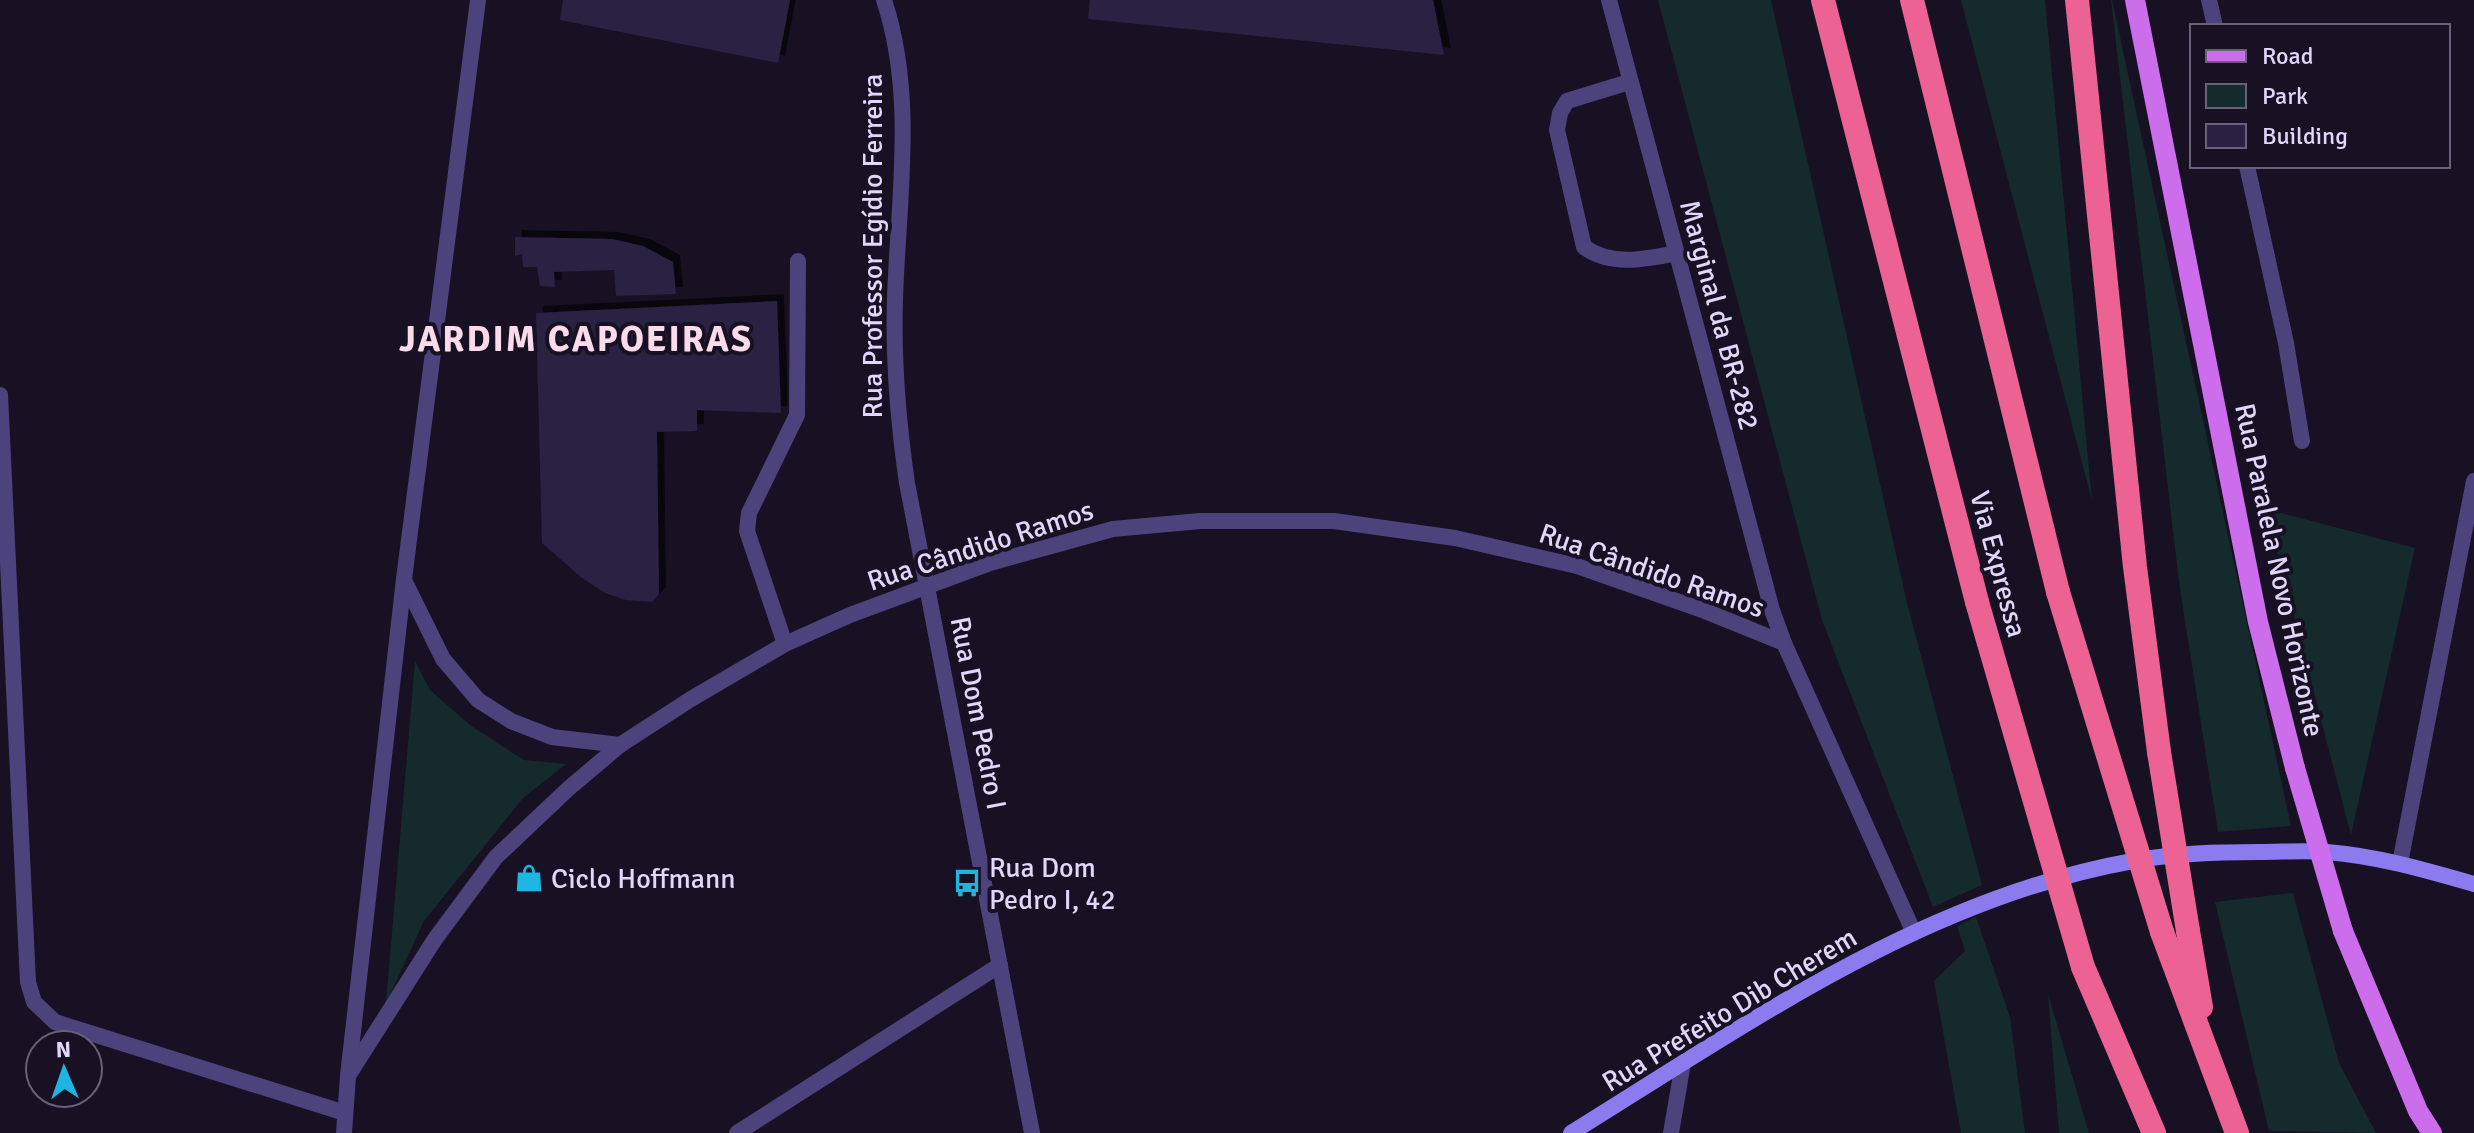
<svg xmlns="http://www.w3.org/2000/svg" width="2474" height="1133" viewBox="0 0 2474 1133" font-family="Signika,sans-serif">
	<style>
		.green { fill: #152a2c }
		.building { fill: #2b2042; filter: url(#shadow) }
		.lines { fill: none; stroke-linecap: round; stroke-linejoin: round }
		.lane { stroke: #4c427c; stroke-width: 16 }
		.street { stroke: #4c427c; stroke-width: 16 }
		.secondary { stroke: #8c7bee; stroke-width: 16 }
		.primary { stroke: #cc6dec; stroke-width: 20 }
		.highway { stroke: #eb6293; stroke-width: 24 }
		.primary-bridge { stroke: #cc6dec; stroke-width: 20 }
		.highway-bridge { stroke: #eb6293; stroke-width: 24 }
		.labels { text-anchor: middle; stroke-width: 8; stroke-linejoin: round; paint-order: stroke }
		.street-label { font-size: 28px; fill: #e0d8fa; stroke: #171123 }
		.poi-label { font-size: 28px; fill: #e0d8fa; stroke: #171123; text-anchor: start }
		.district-label { font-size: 36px; font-weight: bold; letter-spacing: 2px; fill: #fadaeb; stroke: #171123 }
	</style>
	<defs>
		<filter id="shadow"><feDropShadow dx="7" dy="-7" stdDeviation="0" flood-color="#0009"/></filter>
	</defs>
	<rect width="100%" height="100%" fill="#171123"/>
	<!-- green -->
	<g class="green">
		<path d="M1658,0H1771L1907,603L1982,885L1933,907L1822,620Z"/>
		<path d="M1961,0H2045L2092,501Z"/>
		<path d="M2111,0H2112L2291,826L2218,832L2179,582Z"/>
		<path d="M2266,509L2415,548L2351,835Z"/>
		<path d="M415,661L430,690L470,725L524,760L566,764L523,798L424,921L386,1003Z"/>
		<path d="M2293,893L2339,1063L2376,1133L2269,1131L2215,902Z"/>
		<path d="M1976,917L2010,1017L2025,1133H1961L1934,981L1965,951L1957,926Z"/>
		<path d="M2048,994L2089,1133H2059Z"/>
	</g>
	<!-- building -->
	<g class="building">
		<path d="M563,0H790L778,63L560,20Z"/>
		<path d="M1090,0H1433L1444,55L1088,19Z"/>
		<path d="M515,237L612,239L643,246L673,262L676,294L616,296L614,270L554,272L555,287L540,286L537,267H523L522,254L515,256Z"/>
		<path d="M777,301L781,413L697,410V431L657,432L659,594L652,602L626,600L605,593L582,578L542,543L536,313Z"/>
	</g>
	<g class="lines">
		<!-- lane -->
		<g class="lane">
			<path d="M2209,0L2215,26"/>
			<path d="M1629,82L1567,101L1560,113L1557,130L1584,247C1611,267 1646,259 1677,253"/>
			<path d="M2247,166L2286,343L2302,441"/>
			<path d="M0,395L28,982L34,1002L55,1022L345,1113"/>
			<path d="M785,644L747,531L749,513L797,415L798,261"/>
		</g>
		<!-- street -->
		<g class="street">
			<path d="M884,0C916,97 898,200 895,299C893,361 898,421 907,483L1032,1133"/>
			<path d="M1609,0L1772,610L1784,643L1914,933"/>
			<path d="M404,580L443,659L478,700L511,721L552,737L620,745"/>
			<path d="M2400,863L2474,481"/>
			<path d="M348,1076L435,939L496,857L568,789L620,745L691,699L785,644L850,615L990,563L1113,529L1200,521H1334L1455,538L1577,566L1705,611L1784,643"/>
			<path d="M344,1133L348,1076L404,579L478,0"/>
			<path d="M737,1133L1000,965"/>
			<path d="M1671,1133L1683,1063"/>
		</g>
		<!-- secondary -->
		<path class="secondary" d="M1571,1133C1747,1024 1925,898 2133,861C2175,853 2218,852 2260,852C2282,852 2305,850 2327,852C2377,856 2425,870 2474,884"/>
		<!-- primary -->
		<g class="primary">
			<path d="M2135,0L2258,622L2295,768"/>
			<path d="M2343,931L2418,1111L2432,1133"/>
		</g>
		<!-- highway -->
		<g class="highway">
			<path d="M1823,0L1977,602"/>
			<path d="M1912,0L2058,592"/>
			<path d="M2077,0L2135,567L2159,752"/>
			<path d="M2188,931L2201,1007"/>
			<path d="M2162,932L2237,1133"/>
			<path d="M2083,967L2154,1133"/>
		</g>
		<!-- primary-bridge -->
		<path class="primary-bridge" d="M2295,768L2343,931"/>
		<!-- highway-bridge -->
		<g class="highway-bridge">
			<path d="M2058,592L2162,932"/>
			<path d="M1977,602L2083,967"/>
			<path d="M2159,752L2188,931"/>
		</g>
	</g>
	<!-- icons -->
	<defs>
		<symbol id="shop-bare" viewBox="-9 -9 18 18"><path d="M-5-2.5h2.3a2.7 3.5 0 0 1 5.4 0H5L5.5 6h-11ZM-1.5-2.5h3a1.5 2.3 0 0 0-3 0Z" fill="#1db6e2" stroke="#171123" stroke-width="2.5" paint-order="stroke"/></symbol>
		<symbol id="bus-bare" viewBox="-9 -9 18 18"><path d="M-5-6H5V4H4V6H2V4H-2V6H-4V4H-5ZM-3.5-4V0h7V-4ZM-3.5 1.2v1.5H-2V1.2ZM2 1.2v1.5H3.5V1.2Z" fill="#1db6e2" stroke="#171123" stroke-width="2.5" paint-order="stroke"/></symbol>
	</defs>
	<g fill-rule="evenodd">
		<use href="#shop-bare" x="509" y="858" width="40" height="40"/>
		<use href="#bus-bare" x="947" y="863" width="40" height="40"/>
	</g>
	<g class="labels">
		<!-- street labels -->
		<g class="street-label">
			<text transform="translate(872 246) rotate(-90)" y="10">Rua Professor Egídio Ferreira</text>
			<text transform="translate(1720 315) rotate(75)" y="10">Marginal da BR-282</text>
			<text transform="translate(980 545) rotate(-18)" y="10">Rua Cândido Ramos</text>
			<text transform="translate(1999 564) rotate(75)" y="10">Via Expressa</text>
			<text transform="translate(1652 570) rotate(19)" y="10">Rua Cândido Ramos</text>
			<text transform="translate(2280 570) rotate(78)" y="10">Rua Paralela Novo Horizonte</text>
			<text transform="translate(979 713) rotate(79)" y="10">Rua Dom Pedro I</text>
			<text transform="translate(1729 1009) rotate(-31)" y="10">Rua Prefeito Dib Cherem</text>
		</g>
		<!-- poi labels -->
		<g class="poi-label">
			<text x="989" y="877">Rua Dom<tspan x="989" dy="32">Pedro I, 42</tspan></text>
			<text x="551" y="888">Ciclo Hoffmann</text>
		</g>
		<!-- district labels -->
		<g class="district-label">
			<text x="576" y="351">JARDIM CAPOEIRAS</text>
		</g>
	</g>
	<!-- legend -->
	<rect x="2190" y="24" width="260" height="144" fill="#171123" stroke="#676179" stroke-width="2"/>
	<rect x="2206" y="50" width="40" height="12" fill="#cc6dec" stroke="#676179" stroke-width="2"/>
	<text x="2262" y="64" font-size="24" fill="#e0d8fa">Road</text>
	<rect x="2206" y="84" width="40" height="24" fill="#152a2c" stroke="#676179" stroke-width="2"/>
	<text x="2262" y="104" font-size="24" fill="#e0d8fa">Park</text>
	<rect x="2206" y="124" width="40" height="24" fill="#2b2042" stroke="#676179" stroke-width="2"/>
	<text x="2262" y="144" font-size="24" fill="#e0d8fa">Building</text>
	<!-- north arrow -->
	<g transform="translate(64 1069) rotate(358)"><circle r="38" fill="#171123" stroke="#676179" stroke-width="2"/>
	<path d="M0-6L14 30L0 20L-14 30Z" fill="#1db6e2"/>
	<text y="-12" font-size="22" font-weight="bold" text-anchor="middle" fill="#e0d8fa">N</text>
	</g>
</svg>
